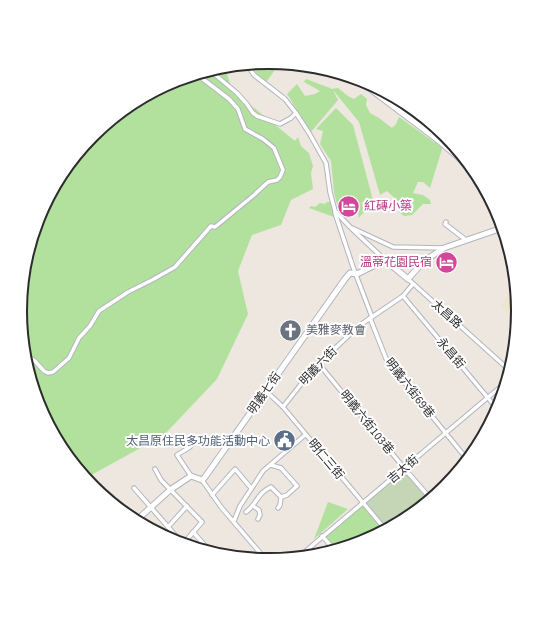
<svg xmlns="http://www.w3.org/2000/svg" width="539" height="623" viewBox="0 0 539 623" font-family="'Source Sans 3','Noto Sans TC',sans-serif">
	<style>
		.education { fill: #eee5cf }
		.green { fill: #b2e19e }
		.cemetery { fill: #c5d6b7 }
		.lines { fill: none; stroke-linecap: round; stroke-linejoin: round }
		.street-casing { stroke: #b2b4bf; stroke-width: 5.5 }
		.secondary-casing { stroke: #b2b4bf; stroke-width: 7 }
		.street { stroke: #fff; stroke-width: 3.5 }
		.secondary { stroke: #fff; stroke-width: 5 }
		.labels { text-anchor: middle; stroke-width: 4; stroke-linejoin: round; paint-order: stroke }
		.hotel-label { font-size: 12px; fill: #b23c85; stroke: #fff; text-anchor: start }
		.street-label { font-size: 12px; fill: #2c2c2c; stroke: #fff }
		.worship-label { font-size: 12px; fill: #5b616d; stroke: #fff; text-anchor: start }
		.service-label { font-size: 12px; fill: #4e5e75; stroke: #fff; text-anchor: end }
		.rim { fill: none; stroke: #2c2c2c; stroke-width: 2 }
	</style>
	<rect width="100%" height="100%" fill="#ede7df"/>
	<!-- education -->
	<path class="education" d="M514,285L519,312L517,323L501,305Z"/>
	<!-- green -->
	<g class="green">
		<path d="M270,62L279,64L265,84L251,66Z"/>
		<path d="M226,71L232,90L295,141L298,137L301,146L309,153L313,166L311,173L313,189L291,200L281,225L252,235L238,271L248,314L217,379L164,435L86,478L39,407L20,311L39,216L93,135L174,81Z"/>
		<path d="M306,79L330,88L331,89L338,88L348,96L354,99L361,94L367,99L366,105L370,113L379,118L392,128L396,124L399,117L441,147L442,149L430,188L423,182H418L413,193L423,195L430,200L431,204H423L412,215L404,216L398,211L400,203L387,191L380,195L359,122L333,90L338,100L311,132L287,94L297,84L305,96L315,94L320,91L304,82Z"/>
		<path d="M370,84L434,127L433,129H427L407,112Z"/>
		<path d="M336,108L353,125L373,200L368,209L358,218L359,210L354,206L338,209L334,192L331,161L320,144L323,131L316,129Z"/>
		<path d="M327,202H331L334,217L309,208L311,206L315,207L320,203L325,204Z"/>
		<path d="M328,502L348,509L314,539Z"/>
		<path d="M363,505L384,529L365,542L334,548L324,537Z"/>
	</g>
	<!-- cemetery -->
	<path class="cemetery" d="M406,469L431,498L386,528L364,503Z"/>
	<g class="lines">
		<defs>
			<g id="street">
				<path d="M248,66L254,75L285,99L296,113L309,133L326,163L330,192L335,211L350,227L393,247L443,248"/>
				<path d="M213,73L237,93L246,103L253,113L257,116L280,124L291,118L296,113"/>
				<path d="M335,213L353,267L372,317"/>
				<path d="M446,222L445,224L466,240"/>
				<path d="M352,229L385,260"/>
				<path d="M408,279L508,369"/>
				<path d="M403,296L498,410"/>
				<path d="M370,318L387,361L466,458"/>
				<path d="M29,357L35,361L44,371L48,373L53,372L69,358L79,338L90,326L99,311L128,292L152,280L175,267L211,226L215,227L254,195L268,182L277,180L280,177L283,170L274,148L263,139L245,129L238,109L229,99L199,76"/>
				<path d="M319,364L404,468L430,498"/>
				<path d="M266,391L283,407L385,529"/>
				<path d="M283,407L309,374L330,353L360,325L403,296L413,284"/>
				<path d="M190,447L177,455L191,476"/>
				<path d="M271,465L281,468L297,486L287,495L281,497L280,505L278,508"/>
				<path d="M202,480L221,507L267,561"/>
				<path d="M134,488L183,544L202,522L161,480L155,469"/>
				<path d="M212,495L235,469L251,488"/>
				<path d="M253,506L259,510L260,515L258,519"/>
				<path d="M246,512C257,504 257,493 271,487L281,497"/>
				<path d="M234,521L240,506L263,471L305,435"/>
				<path d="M168,527L187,506"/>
				<path d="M193,532L208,549"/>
				<path d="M322,536L333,548"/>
				<path d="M301,555L505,383"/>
			</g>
			<g id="secondary">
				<path d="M357,79L438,140L464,162"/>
				<path d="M438,140L439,130"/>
				<path d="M438,140L444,134"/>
				<path d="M139,518L170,490L191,476L202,480L205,477L345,279L350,273L357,274L385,260L408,279L424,261L444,248L502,228"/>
			</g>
		</defs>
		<!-- street casing -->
		<use href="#street" class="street-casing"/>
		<!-- secondary casing -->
		<use href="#secondary" class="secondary-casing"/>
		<!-- street -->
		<use href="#street" class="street"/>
		<!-- secondary -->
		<use href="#secondary" class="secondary"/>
	</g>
	<!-- icons -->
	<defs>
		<symbol id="hotel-disc" viewBox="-11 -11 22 22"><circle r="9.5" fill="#d1479c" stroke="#fff"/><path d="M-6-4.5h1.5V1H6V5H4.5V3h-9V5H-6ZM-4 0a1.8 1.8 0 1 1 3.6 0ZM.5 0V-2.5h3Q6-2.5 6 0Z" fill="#fff"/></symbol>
		<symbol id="church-disc" viewBox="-11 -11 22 22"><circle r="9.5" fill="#6b7280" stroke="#fff"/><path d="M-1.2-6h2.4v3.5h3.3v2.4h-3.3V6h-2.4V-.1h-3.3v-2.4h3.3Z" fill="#fff"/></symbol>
		<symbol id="civic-disc" viewBox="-11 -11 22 22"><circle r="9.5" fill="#5c6f8a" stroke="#fff"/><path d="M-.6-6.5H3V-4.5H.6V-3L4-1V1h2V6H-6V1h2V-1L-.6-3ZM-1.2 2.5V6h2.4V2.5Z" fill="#fff"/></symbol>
	</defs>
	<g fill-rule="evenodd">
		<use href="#hotel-disc" x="336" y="194" width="25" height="25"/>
		<use href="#hotel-disc" x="434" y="250" width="25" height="25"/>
		<use href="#church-disc" x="278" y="318" width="25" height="25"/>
		<use href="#civic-disc" x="272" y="428" width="25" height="25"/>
	</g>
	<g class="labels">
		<!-- hotel labels -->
		<g class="hotel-label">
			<text x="364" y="210">紅磚小築</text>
			<text x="432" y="266" text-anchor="end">溫蒂花園民宿</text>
		</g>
		<!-- street labels -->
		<g class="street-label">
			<text transform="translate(447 314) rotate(42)" y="4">太昌路</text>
			<text transform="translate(451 353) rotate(50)" y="4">永昌街</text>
			<text transform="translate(318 366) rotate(-46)" y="4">明義六街</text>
			<text transform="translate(410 388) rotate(52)" y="4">明義六街69巷</text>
			<text transform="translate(264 393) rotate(-55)" y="4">明義七街</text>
			<text transform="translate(367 422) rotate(51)" y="4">明義六街103巷</text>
			<text transform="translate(326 459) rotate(50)" y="4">明仁三街</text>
			<text transform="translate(403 469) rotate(-40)" y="4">吉太街</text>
		</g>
		<!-- worship labels -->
		<g class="worship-label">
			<text x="306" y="334">美雅麥教會</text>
		</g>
		<!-- service labels -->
		<g class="service-label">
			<text x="270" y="445">太昌原住民多功能活動中心</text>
		</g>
	</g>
	<!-- crop -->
	<path d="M0 0H539V623H0ZM27 311a242 242 0 1 1 484 0a242 242 0 1 1-484 0Z" fill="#fff" fill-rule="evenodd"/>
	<path class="rim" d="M27 311a242 242 0 1 1 484 0a242 242 0 1 1-484 0Z"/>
</svg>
